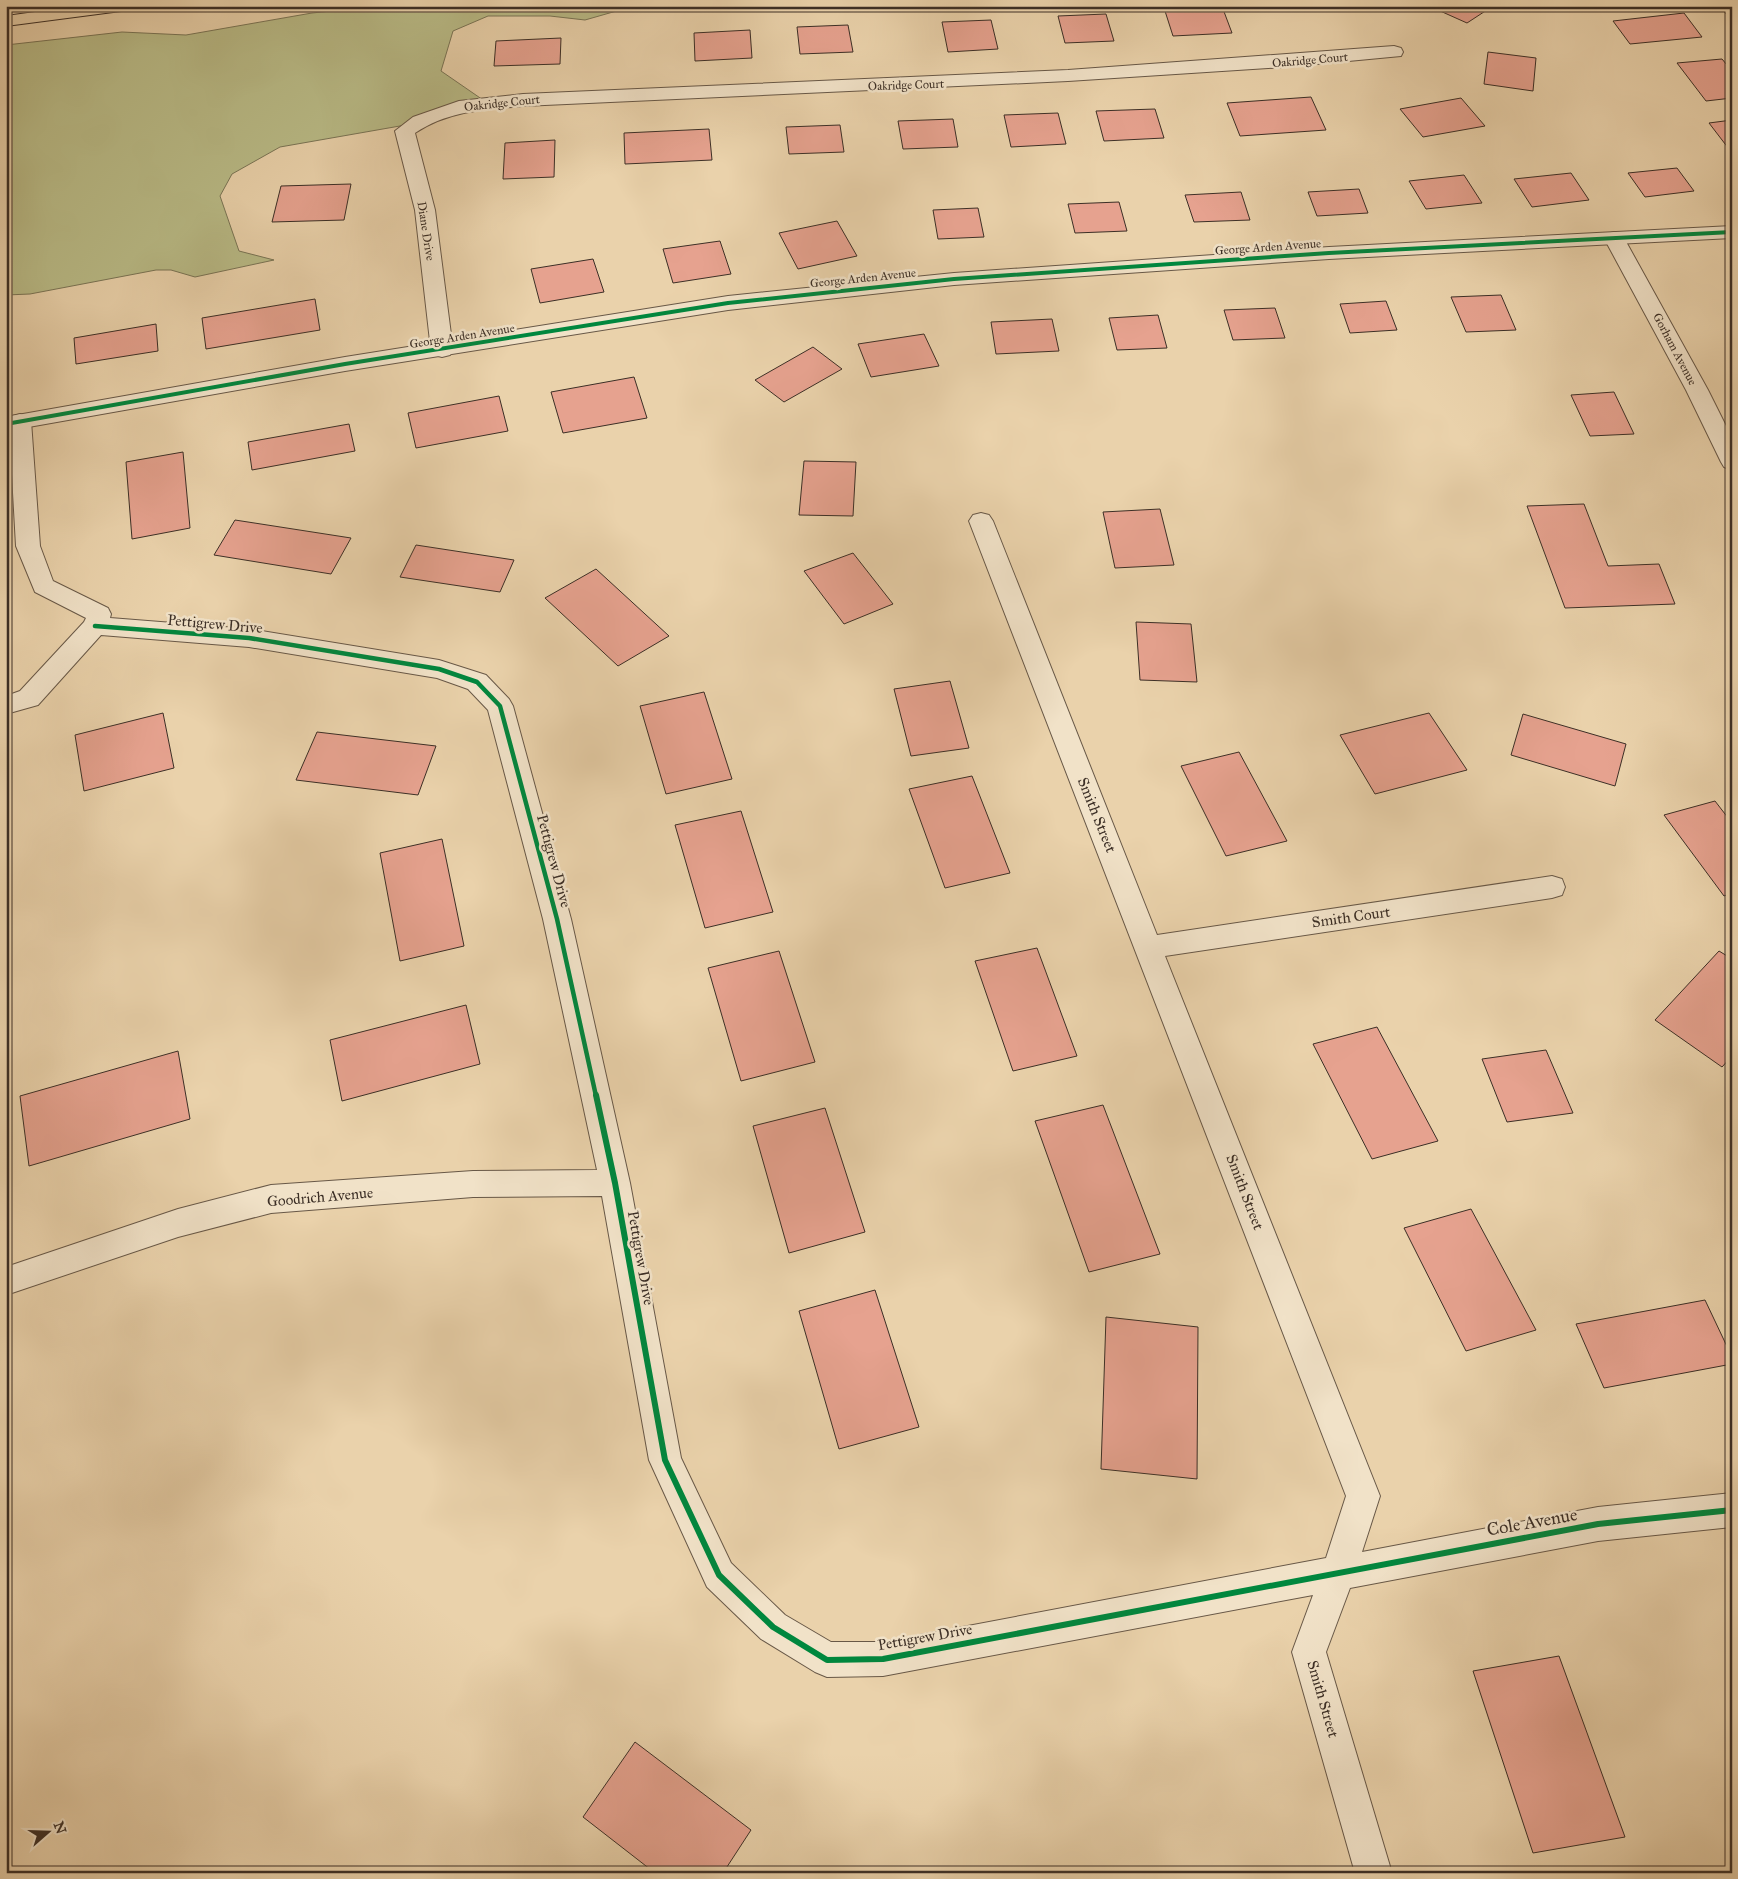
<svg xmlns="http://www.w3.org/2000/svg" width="1738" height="1879" viewBox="0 0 1738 1879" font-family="'IM FELL Great Primer',serif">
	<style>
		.green { fill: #b9bb87; stroke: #7a7556 }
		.building { fill: #e6a28f; stroke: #3c2f26 }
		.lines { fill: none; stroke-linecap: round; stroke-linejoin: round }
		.minor-casing { stroke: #685847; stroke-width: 2 }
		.tertiary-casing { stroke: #685847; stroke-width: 2 }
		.primary-casing { stroke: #3c2f26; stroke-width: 2 }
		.minor { fill: #f1e2c8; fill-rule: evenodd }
		.tertiary { fill: #f1e2c8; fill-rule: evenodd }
		.primary { fill: #ead2ab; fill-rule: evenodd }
		.cycleway-far2-casing { stroke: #f1e2c8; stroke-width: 6 }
		.cycleway-far1-casing { stroke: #f1e2c8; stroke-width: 8 }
		.cycleway-casing { stroke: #f1e2c8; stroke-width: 9 }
		.cycleway-far2 { stroke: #00873e; stroke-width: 4 }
		.cycleway-far1 { stroke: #00873e; stroke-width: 4.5 }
		.cycleway { stroke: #00873e; stroke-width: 6 }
		.labels { text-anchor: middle; stroke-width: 5; stroke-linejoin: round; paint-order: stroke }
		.far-street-label { font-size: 12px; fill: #3c2f26; stroke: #f1e2c8 }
		.street-label { font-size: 15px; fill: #3c2f26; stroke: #f1e2c8 }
		.near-street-label { font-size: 18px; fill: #3c2f26; stroke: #f1e2c8 }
	</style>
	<rect width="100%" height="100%" fill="#ead2ab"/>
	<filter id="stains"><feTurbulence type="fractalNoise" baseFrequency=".004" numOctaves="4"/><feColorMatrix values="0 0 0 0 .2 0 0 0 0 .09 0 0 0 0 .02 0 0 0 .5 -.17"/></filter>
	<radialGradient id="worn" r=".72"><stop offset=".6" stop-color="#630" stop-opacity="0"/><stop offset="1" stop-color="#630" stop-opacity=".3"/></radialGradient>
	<!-- green -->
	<path class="green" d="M379,6H622L620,10L585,20L550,16H488L453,31L441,71L486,102L417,123L280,147L232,174L220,196L239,251L274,260L195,277L171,270H156L30,294L6,295V45L122,32L186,35L312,13Z"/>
	<!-- building -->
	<g class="building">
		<path d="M1429,6H1493L1467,23Z"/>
		<path d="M1223,9L1232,33L1173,36L1165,11Z"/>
		<path d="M1684,13L1702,37L1630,44L1613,21Z"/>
		<path d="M1106,14L1114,41L1065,43L1058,16Z"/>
		<path d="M991,20L998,49L948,52L942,22Z"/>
		<path d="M848,25L853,52L800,54L797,27Z"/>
		<path d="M750,30L752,58L695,61L694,33Z"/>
		<path d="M561,38L560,64L494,66L496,41Z"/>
		<path d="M1488,52L1536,58L1533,91L1484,84Z"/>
		<path d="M1722,59L1732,71V98L1706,101L1677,63Z"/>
		<path d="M1311,97L1326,130L1240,136L1227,103Z"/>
		<path d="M1461,98L1485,126L1423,137L1400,109Z"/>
		<path d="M1155,109L1164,138L1104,141L1096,111Z"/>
		<path d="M1058,113L1066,144L1011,147L1004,115Z"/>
		<path d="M953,119L958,147L903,149L898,121Z"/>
		<path d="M1732,120V153L1709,123Z"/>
		<path d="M840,125L844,152L789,154L786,127Z"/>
		<path d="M709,129L712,160L625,164L624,133Z"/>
		<path d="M555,140L554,177L503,179L505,143Z"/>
		<path d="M1677,168L1694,191L1645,197L1628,173Z"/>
		<path d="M1571,173L1589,200L1532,207L1514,179Z"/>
		<path d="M1464,175L1482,203L1426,209L1409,181Z"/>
		<path d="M351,184L344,220L272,222L281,186Z"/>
		<path d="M1359,189L1368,213L1317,216L1308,192Z"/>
		<path d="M1241,192L1250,220L1194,222L1185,195Z"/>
		<path d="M1119,202L1127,231L1075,233L1068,204Z"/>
		<path d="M978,208L984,237L938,239L933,210Z"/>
		<path d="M837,221L857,256L798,269L779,233Z"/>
		<path d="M720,241L731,274L673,283L663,249Z"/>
		<path d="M593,259L604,292L540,303L531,269Z"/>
		<path d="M1501,295L1516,330L1466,332L1451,297Z"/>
		<path d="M315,299L320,330L206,349L202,318Z"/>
		<path d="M1386,301L1397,330L1350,333L1340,304Z"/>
		<path d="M1275,308L1285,338L1233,340L1224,310Z"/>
		<path d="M1158,315L1167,348L1117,350L1109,318Z"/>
		<path d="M1052,319L1059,351L996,354L991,322Z"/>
		<path d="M156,324L158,351L76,364L74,338Z"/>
		<path d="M924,334L939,366L871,377L858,344Z"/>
		<path d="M813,347L842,369L784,402L755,380Z"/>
		<path d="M634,377L647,418L563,433L551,392Z"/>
		<path d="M1614,392L1634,434L1590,436L1571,395Z"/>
		<path d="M499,396L508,431L416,448L408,413Z"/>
		<path d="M349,424L355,451L252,470L248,442Z"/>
		<path d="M183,452L190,528L132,539L126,462Z"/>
		<path d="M804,461L856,462L853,516L799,515Z"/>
		<path d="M1584,504L1608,566L1659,564L1675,604L1565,608L1527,506Z"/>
		<path d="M1160,509L1174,565L1115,568L1103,512Z"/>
		<path d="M235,520L351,538L331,574L214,555Z"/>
		<path d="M416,545L514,560L500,592L400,577Z"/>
		<path d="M853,553L893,604L844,624L804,571Z"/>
		<path d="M596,569L669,636L618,666L545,598Z"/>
		<path d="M1136,622L1191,624L1197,682L1140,680Z"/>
		<path d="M950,681L969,748L911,756L894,689Z"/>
		<path d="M704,692L732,779L666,794L640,706Z"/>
		<path d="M163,713L174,768L84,791L75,735Z"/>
		<path d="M1429,713L1467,770L1375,794L1340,735Z"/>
		<path d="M1523,714L1626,744L1615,786L1511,755Z"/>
		<path d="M317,732L436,746L418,795L296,780Z"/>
		<path d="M1239,752L1287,841L1226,856L1181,766Z"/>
		<path d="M972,776L1010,873L945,888L909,789Z"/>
		<path d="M1715,801L1732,823V893L1724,896L1664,815Z"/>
		<path d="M741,811L773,912L705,928L675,825Z"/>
		<path d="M442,839L464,946L400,961L380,853Z"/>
		<path d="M1037,948L1077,1056L1013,1071L975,961Z"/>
		<path d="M779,951L815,1062L741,1081L708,968Z"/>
		<path d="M1719,951L1732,959V1056L1722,1067L1655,1020Z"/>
		<path d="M466,1005L480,1064L342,1101L330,1040Z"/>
		<path d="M1377,1027L1438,1141L1372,1159L1313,1044Z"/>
		<path d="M1546,1050L1573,1113L1507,1122L1482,1059Z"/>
		<path d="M178,1051L190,1119L29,1166L20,1096Z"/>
		<path d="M1103,1105L1160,1254L1089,1272L1035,1121Z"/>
		<path d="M825,1108L865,1232L789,1253L753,1126Z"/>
		<path d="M1471,1209L1536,1330L1466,1351L1404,1228Z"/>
		<path d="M875,1290L919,1427L839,1449L799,1311Z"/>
		<path d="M1705,1300L1732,1357V1364L1604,1388L1576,1324Z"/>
		<path d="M1106,1317L1198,1327L1197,1479L1101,1469Z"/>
		<path d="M1559,1656L1625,1837L1533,1853L1473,1671Z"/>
		<path d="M635,1742L751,1830L723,1873H655L583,1817Z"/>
	</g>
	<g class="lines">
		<defs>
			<g id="minor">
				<path d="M1721,6H1732V14L1726,13Z"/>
				<path d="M1394,46L1401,48L1403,52L1401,56L1285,67L1068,81L523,106C485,109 448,111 415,133L435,210L453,350L450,355L442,357L434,355L431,350L415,210L395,131L413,117L459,101L523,94L1068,70Z"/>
				<path d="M1614,232L1621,234L1624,238L1708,390L1732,438V470L1724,467L1721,462L1686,390L1604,238L1607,234Z"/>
				<path d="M20,414L28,416L31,421L40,546L53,581L108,608L111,614L110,618L249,629L439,660L486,675L509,699L513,706L571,919L630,1183L681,1458L731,1563L785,1615L831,1642H883L1326,1558L1346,1496L969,521L973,515L981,513L989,515L993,521L1157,935L1552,876L1562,879L1565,887L1562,895L1552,898L1165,956L1380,1496L1362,1552L1598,1507L1732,1493V1527L1598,1541L1350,1588L1326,1652L1392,1873H1355L1292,1652L1313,1595L883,1676L827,1677L815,1672L761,1639L707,1587L649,1460L602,1196L473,1197L271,1213L178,1237L6,1295V1267L178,1209L271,1185L473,1171L597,1170L543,919L488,710L468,689L437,678L249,647L101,635L38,705L6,714V696L20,691L84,622L86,618L35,592L16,546L9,421L12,416Z"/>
			</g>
			<path id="tertiary" d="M1732,226V238L1329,259L954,285L728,310L345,371L6,431V417L345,357L728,296L954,273L1329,247Z"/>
			<path id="primary" d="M78,6H130L127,10L121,11L6,26V16Z"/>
		</defs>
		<!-- minor casing -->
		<use href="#minor" class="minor-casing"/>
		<!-- tertiary casing -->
		<use href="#tertiary" class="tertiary-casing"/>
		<!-- primary casing -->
		<use href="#primary" class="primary-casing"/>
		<!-- minor -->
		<use href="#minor" class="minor"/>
		<!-- tertiary -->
		<use href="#tertiary" class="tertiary"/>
		<!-- primary -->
		<use href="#primary" class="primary"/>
		<defs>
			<path id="cycleway-far2" d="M6,424L345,364L728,303L954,279L1329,253L1732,232"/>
			<path id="cycleway-far1" d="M95,626L249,638L439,669L477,682L500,706L557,919L596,1096"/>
			<path id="cycleway" d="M596,1095L615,1183L665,1460L719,1575L773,1627L827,1660L883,1659L1598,1524L1732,1510"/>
		</defs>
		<!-- cycleway-far2 casing -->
		<use href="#cycleway-far2" class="cycleway-far2-casing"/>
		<!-- cycleway-far1 casing -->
		<use href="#cycleway-far1" class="cycleway-far1-casing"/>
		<!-- cycleway casing -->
		<use href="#cycleway" class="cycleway-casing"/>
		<!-- cycleway-far2 -->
		<use href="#cycleway-far2" class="cycleway-far2"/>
		<!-- cycleway-far1 -->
		<use href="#cycleway-far1" class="cycleway-far1"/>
		<!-- cycleway -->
		<use href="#cycleway" class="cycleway"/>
	</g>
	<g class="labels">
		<!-- far-street labels -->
		<g class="far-street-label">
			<text transform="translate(1310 60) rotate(-5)" y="4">Oakridge Court</text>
			<text transform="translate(906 85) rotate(-2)" y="4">Oakridge Court</text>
			<text transform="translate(502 103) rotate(-6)" y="4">Oakridge Court</text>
			<text transform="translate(426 231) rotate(81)" y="4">Diane Drive</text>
			<text transform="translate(1268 247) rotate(-4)" y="4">George Arden Avenue</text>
			<text transform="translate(863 278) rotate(-6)" y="4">George Arden Avenue</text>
			<text transform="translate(462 336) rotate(-9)" y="4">George Arden Avenue</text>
			<text transform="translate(1675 349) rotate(62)" y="4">Gorham Avenue</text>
		</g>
		<!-- street labels -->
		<g class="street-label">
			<text transform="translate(215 624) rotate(5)" y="5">Pettigrew Drive</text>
			<text transform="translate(1097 815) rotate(68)" y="5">Smith Street</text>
			<text transform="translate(554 861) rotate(75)" y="5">Pettigrew Drive</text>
			<text transform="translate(1351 917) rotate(-8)" y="5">Smith Court</text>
			<text transform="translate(1245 1192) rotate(69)" y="5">Smith Street</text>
			<text transform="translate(320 1197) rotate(-5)" y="5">Goodrich Avenue</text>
			<text transform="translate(641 1258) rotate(80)" y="5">Pettigrew Drive</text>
			<text transform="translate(925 1637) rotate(-10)" y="5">Pettigrew Drive</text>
			<text transform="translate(1323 1699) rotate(74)" y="5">Smith Street</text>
		</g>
		<!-- near-street labels -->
		<g class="near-street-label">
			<text transform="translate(1532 1522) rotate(-10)" y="6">Cole Avenue</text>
		</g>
	</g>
	<!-- margin -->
	<rect width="1738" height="1879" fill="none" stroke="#ead2ab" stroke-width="25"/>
	<rect x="8" y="8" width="1723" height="1864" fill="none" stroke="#3c2f26" stroke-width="2.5"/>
	<rect x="12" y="12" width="1713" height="1854" fill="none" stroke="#3c2f26"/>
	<!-- north arrow -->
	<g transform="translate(48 1832) rotate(70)" stroke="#f1e2c8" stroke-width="4" paint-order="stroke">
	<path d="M0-4L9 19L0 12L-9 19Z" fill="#3c2f26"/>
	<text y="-8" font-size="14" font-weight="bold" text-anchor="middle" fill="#3c2f26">N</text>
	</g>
	<rect width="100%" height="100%" filter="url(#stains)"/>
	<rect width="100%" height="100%" fill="url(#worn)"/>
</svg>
